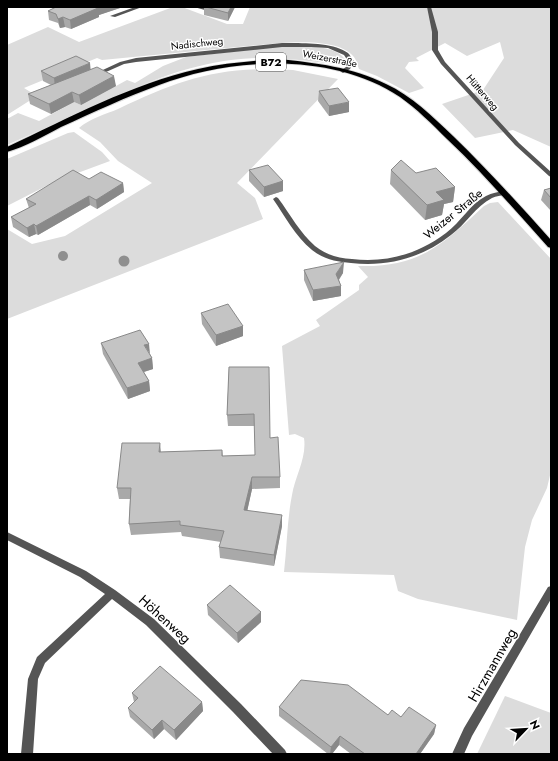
<svg xmlns="http://www.w3.org/2000/svg" width="558" height="761" viewBox="0 0 558 761" font-family="Jost,sans-serif">
	<style>
		.green { fill: #dcdcdc }
		.lines { fill: none; stroke-linecap: round; stroke-linejoin: round }
		.primary-casing { stroke: #dbdbdb; stroke-width: 2 }
		.lane { fill: #555; fill-rule: evenodd }
		.street { fill: #555; fill-rule: evenodd }
		.primary { fill: #000; fill-rule: evenodd }
		.tree { fill: #8f8f8f }
		.wall { fill: #a9a9a9 }
		.shaded-wall { fill: #898989 }
		.building { fill: #c4c4c4; stroke: #898989 }
		.labels { text-anchor: middle; stroke-width: 3; stroke-linejoin: round; paint-order: stroke }
		.far-street-label { font-size: 10px; fill: #000; stroke: #fff }
		.shield { fill: #fff; stroke: #4c4c4c; stroke-width: 1 }
		.shield-label { font-size: 11px; font-weight: bold; fill: #000 }
		.street-label { font-size: 12px; fill: #000; stroke: #fff }
		.near-street-label { font-size: 14px; fill: #000; stroke: #fff }
	</style>
	<rect width="100%" height="100%" fill="#fff"/>
	<!-- green -->
	<g class="green">
		<path d="M173,7H182L227,24H243L250,7H427L428,10L434,7H551V147L513,130L475,138L442,104L483,90L504,58L500,42L467,56L445,43L416,58L419,61L409,62L405,68L424,88L409,93L377,76L359,69C357,65 357,61 354,57C340,40 301,42 281,43L102,60L97,58L24,88L37,96L7,115V45L48,27L79,42Z"/>
		<path d="M282,46C299,47 337,43 346,61L343,63L337,64C301,60 266,55 231,60C185,66 146,83 104,101C72,116 39,131 7,145V119L18,113L39,121L74,102L81,105L127,80L135,83L163,66L186,57Z"/>
		<path d="M270,69L293,70L338,79L237,183L255,198L263,219L7,319V229L32,244L65,236L152,183L118,161L100,142L79,128C89,119 106,114 118,109C173,83 208,69 270,69Z"/>
		<path d="M74,132L102,152L110,161L56,181L7,206V159L68,133Z"/>
		<path d="M498,202L551,259V471L547,488L532,520L525,547L517,620L418,599L398,591L394,575L284,572C287,547 287,520 292,495C295,476 307,458 304,438L295,434L289,435L282,346L320,326L316,320L359,290V285L368,277L358,266C419,268 442,245 484,206L490,203Z"/>
		<path d="M505,696L551,713V754H477Z"/>
	</g>
	<g class="lines">
		<defs>
			<path id="primary" d="M279,59C316,63 352,67 386,84C412,96 432,116 453,136C487,169 519,204 551,240V248L548,247C515,210 483,173 447,139C432,124 417,109 400,97C332,52 232,57 159,85C126,97 94,112 61,127C44,136 25,147 7,152V147C69,118 131,84 198,69C225,63 252,61 279,59Z"/>
		</defs>
		<!-- primary casing -->
		<use href="#primary" class="primary-casing"/>
		<!-- lane -->
		<g class="lane">
			<path d="M135,7H142L115,17L110,16Z"/>
			<path d="M194,7H202L214,11L212,12Z"/>
			<path d="M282,43C299,43 334,42 348,53C350,55 352,59 354,61L350,69L343,73L340,71L346,67L348,61L344,55L328,48L311,47H282L136,62L124,64L97,76L92,75L120,62L136,58Z"/>
		</g>
		<!-- street -->
		<g class="street">
			<path d="M427,7H431L438,32V50L445,62L519,143L551,172V177L549,176L515,145L441,64L432,50V32Z"/>
			<path d="M504,191L506,192V194C501,196 496,196 492,198C476,206 465,225 451,235C422,258 388,267 351,263C337,262 323,259 312,250C295,236 285,216 273,199L276,197L278,198C290,214 300,233 315,246C326,255 338,258 352,259C387,263 418,254 446,233C461,222 470,204 486,196C492,193 498,192 504,191Z"/>
			<path d="M7,532L86,571L115,590L154,619L241,704L285,750L287,754H273L233,712L146,625L112,599L45,663L38,679L33,754H21L28,679L37,657L105,594L80,577L7,540Z"/>
			<path d="M551,586V599L472,736L464,754H452L464,728L548,587Z"/>
		</g>
		<!-- primary -->
		<use href="#primary" class="primary"/>
	</g>
	<!-- trees -->
	<g class="tree">
		<circle cx="63" cy="256" r="5"/>
		<circle cx="124" cy="261" r="5.5"/>
	</g>
	<!-- wall -->
	<g class="wall">
		<path d="M56,7H123L99,15V17L71,29L65,27L60,28L58,23L49,20L48,11Z"/>
		<path d="M204,7H235L228,21L204,15Z"/>
		<path d="M91,69L116,86L81,105L74,102L51,114L30,104L28,94L51,85L43,81L41,71Z"/>
		<path d="M319,91L349,112L329,116L318,101Z"/>
		<path d="M249,170L283,181V191L264,197L249,181Z"/>
		<path d="M391,170L416,173L455,187L453,202L444,204L442,215L425,220L390,184Z"/>
		<path d="M123,183L124,192L97,209L90,205L38,235L36,234L29,237L13,227L11,217L29,208L26,199Z"/>
		<path d="M551,188V211L541,200L544,190Z"/>
		<path d="M304,270L343,273L339,280L341,286V296L313,301L304,280Z"/>
		<path d="M201,313L243,326V336L216,346L202,324Z"/>
		<path d="M101,343L150,354L152,358L153,369L144,372L149,381L150,391L128,399L103,354Z"/>
		<path d="M229,367L270,438L280,477V488L252,489L247,511L282,515V526L274,566L220,558L219,547L221,542L182,536L181,532L131,535L129,524L130,499H119L117,488L161,452L222,450L223,456L255,455V426H228L227,415Z"/>
		<path d="M207,605L261,612V622L238,643L208,615Z"/>
		<path d="M132,693L202,702L203,711L176,740L164,729L154,739L130,717L128,708L134,702Z"/>
		<path d="M279,707L388,715L436,725L434,734L420,754H351L339,745L332,754H328L279,716Z"/>
	</g>
	<!-- shaded-wall -->
	<g class="shaded-wall">
		<path d="M95,7H123L99,15V17L71,29L70,20Z"/>
		<path d="M231,7H235L228,21V13Z"/>
		<path d="M63,17L65,27L60,28L58,19Z"/>
		<path d="M90,63L91,73L55,88L54,78Z"/>
		<path d="M114,76L116,86L81,105L79,95Z"/>
		<path d="M72,92L74,102L51,114L49,104Z"/>
		<path d="M349,102V112L329,116V106Z"/>
		<path d="M283,181V191L264,197V187Z"/>
		<path d="M123,183L124,192L97,209L96,200Z"/>
		<path d="M455,187L453,202L444,204L442,215L425,220L427,205L436,192Z"/>
		<path d="M89,196L90,205L38,235L36,226Z"/>
		<path d="M34,224L36,234L29,237L27,228Z"/>
		<path d="M344,262L343,273L335,285L336,274Z"/>
		<path d="M341,286V296L313,301V290Z"/>
		<path d="M243,326V336L216,346V335Z"/>
		<path d="M149,344L150,354L144,345Z"/>
		<path d="M152,358L153,369L140,373L138,363Z"/>
		<path d="M149,381L150,391L128,399L127,388Z"/>
		<path d="M160,443L161,454L159,452Z"/>
		<path d="M252,477V489L245,521L244,510Z"/>
		<path d="M282,515V526L274,566V555Z"/>
		<path d="M261,612V622L238,643L237,633Z"/>
		<path d="M202,702L203,711L176,740L174,730Z"/>
		<path d="M162,720L164,729L154,739L152,730Z"/>
		<path d="M436,725L434,734L420,754H416Z"/>
		<path d="M340,736L339,745L332,754H330L331,747Z"/>
	</g>
	<!-- building -->
	<g class="building">
		<path d="M56,7H96L98,8L70,20L63,17L58,19L56,14L48,11Z"/>
		<path d="M206,7H231L228,13Z"/>
		<path d="M76,56L90,63L54,78L41,71Z"/>
		<path d="M97,67L114,76L79,95L72,92L49,104L28,94Z"/>
		<path d="M338,88L349,102L329,106L319,91Z"/>
		<path d="M401,160L416,173L436,168L455,187L436,192L444,200L427,205L391,170Z"/>
		<path d="M268,165L283,181L264,187L249,170Z"/>
		<path d="M73,170L89,179L101,172L123,183L96,200L89,196L36,226L34,224L27,228L11,217L36,204L26,199Z"/>
		<path d="M551,188V198L544,190Z"/>
		<path d="M344,262L336,274L341,286L313,290L304,270Z"/>
		<path d="M228,304L243,326L216,335L201,313Z"/>
		<path d="M140,330L149,344L144,345L152,358L138,363L149,381L127,388L101,343Z"/>
		<path d="M229,367H269L270,438L278,437L280,477H252L244,510L282,515L274,555L219,547L224,531L180,525V521L129,524L131,488H117L122,443H160L159,452L222,450V456L255,455L254,414L227,415Z"/>
		<path d="M230,585L261,612L237,633L207,605Z"/>
		<path d="M160,666L202,702L174,730L162,720L152,730L128,708L138,698L132,693Z"/>
		<path d="M301,680L348,685L388,715L392,710L401,717L409,707L436,725L416,754H365L340,736L331,747L279,707Z"/>
	</g>
	<g class="labels">
		<!-- far-street labels -->
		<g class="far-street-label">
			<text transform="translate(197 43) rotate(-6)" y="4">Nadischweg</text>
			<text transform="translate(330 58) rotate(11)" y="4">Weizerstraße</text>
			<text transform="translate(483 92) rotate(49)" y="4">Hütterweg</text>
		</g>
		<!-- shield labels -->
		<rect class="shield" x="256" y="53" width="30" height="18" rx="3"/>
		<g class="shield-label">
			<text x="271" y="66">B72</text>
		</g>
		<!-- street labels -->
		<g class="street-label">
			<text transform="translate(453 214) rotate(-39)" y="4">Weizer Straße</text>
		</g>
		<!-- near-street labels -->
		<g class="near-street-label">
			<text transform="translate(165 619) rotate(42)" y="5">Höhenweg</text>
			<text transform="translate(492 665) rotate(-60)" y="5">Hirzmannweg</text>
		</g>
	</g>
	<!-- border -->
	<rect width="558" height="761" fill="none" stroke="#000000" stroke-width="16"/>
	<!-- north arrow -->
	<g transform="translate(526 729) rotate(65)" stroke="#ffffff" stroke-width="3" paint-order="stroke">
	<path d="M0-3L7 15L0 10L-7 15Z" fill="#000000"/>
	<text y="-6" font-size="11" font-weight="bold" text-anchor="middle" fill="#000000">N</text>
	</g>
</svg>
